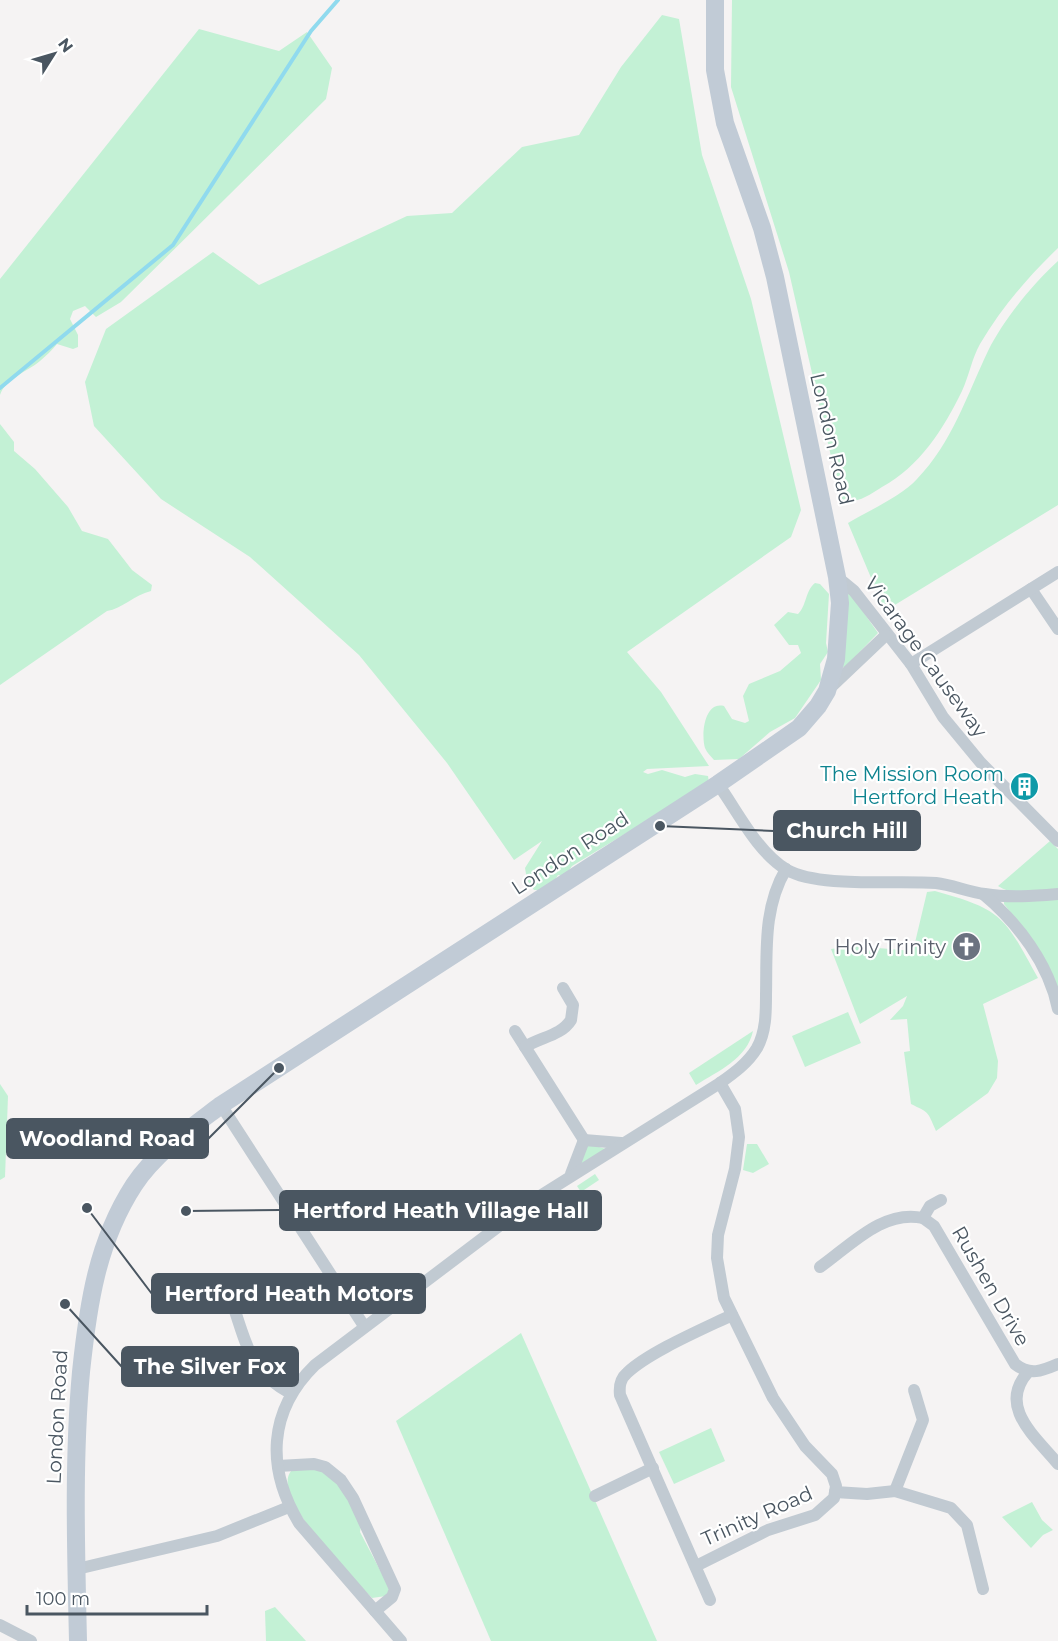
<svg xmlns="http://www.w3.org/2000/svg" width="1058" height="1641" viewBox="0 0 1058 1641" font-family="Montserrat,sans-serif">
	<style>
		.green { fill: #c3f1d5 }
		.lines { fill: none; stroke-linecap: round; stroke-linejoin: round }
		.stream { stroke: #90daee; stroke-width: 4 }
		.minor { stroke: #c1cad2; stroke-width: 12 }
		.secondary { stroke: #c1cbd6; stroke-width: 18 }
		.labels { text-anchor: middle; stroke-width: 4.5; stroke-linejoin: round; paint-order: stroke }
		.street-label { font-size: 20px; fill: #4a5661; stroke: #fff }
		.culture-label { font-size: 20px; fill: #0d838f; stroke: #fff; text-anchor: end }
		.worship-label { font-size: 20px; fill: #5b616d; stroke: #fff; text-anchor: end }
		.leader { fill: none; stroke: #4a5661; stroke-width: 2 }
		.callout-dot { fill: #4a5661; stroke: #fff; stroke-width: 2 }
		.callout { fill: #4a5661; stroke: #4a5661; stroke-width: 2 }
		.callout-label { font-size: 21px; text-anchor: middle; font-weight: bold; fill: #fff }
	</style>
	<rect width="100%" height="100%" fill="#f5f3f3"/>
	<!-- green -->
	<g class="green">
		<path d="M732,0H1058V248C1028,277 1002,307 980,344C972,358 969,376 962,391C943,430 920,466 882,487C869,495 859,503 844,501L840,496L789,272L731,87Z"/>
		<path d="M662,15L679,19L702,155L751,299L801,510L791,537L627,652L661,692L709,766L647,769L643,772L648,774L662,770L685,777L695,774L708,776L709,783L572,866L565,876L558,875C551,887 548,891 534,890L527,880L525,868L542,841L514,860L447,763L359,655L250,557L161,499L94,426L85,382L106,329L213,252L259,285L407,216L452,213L522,147L579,135L621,67Z"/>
		<path d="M199,29L279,51L307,32L332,68L326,99L121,302L96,317L85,306L73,311L70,319L78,335V347L73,349L57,344C52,350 46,356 40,361C27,372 6,378 0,395V279Z"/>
		<path d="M1058,261V505L885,611L848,523C868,511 902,496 917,479C952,443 967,395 988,351C1004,319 1032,285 1058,261Z"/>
		<path d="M0,424L14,442V451L35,469L68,507L82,531L108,539L132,570L152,585L151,591C134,595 122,609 107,611L0,685Z"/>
		<path d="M815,583L820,584L829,594L826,643L828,652L820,664L821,680L795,718L770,732L739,759L714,760C711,756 707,753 705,748C701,735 704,701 724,706L732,719L745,723L749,721L743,696L749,684L780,671L801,653L798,645H789L774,625L788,612L798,614C807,605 805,591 815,583Z"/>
		<path d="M850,593L878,633L845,667H842L846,594Z"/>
		<path d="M1050,841L1058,849V890C1039,891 1014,897 998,886Z"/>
		<path d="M935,891C1004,910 1004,917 1038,978L983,1004L998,1061L997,1078L988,1093L936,1131C927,1110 929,1113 911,1104L904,1052L910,1051L907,1019L890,1020L903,1006L907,996L860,1024L831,949L855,946L913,951L927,892Z"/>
		<path d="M1058,898V991L1015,918L1004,904V901Z"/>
		<path d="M848,1012L861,1043L805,1067L792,1036Z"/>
		<path d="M753,1031C747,1059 718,1071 696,1085L689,1073Z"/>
		<path d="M0,1084L8,1096L5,1177L0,1180Z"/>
		<path d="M589,1144L606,1149L585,1163H581L580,1158Z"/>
		<path d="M747,1144H757L769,1164L753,1173L743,1170Z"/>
		<path d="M595,1174L599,1180L581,1192L577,1186Z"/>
		<path d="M521,1333L657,1641H491L396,1421Z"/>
		<path d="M711,1428L725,1461L674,1484L659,1452Z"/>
		<path d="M296,1467L325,1471L345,1491L361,1526L360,1532L390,1589L386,1596L372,1598C355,1579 259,1488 296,1467Z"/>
		<path d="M1032,1502L1042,1520L1053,1530L1043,1535L1031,1548L1002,1517Z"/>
		<path d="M275,1607L306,1641H266L265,1611Z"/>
	</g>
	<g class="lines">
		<!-- stream -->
		<path class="stream" d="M0,388L173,245L311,31L338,0"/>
		<!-- minor -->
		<g class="minor">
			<path d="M837,577L854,591L911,664L943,717L981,763L1058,841"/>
			<path d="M1031,589L1058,629"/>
			<path d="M911,664L1058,572"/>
			<path d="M828,690L886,635"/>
			<path d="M718,784C738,812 757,852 787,870C819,888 896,880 936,883C953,885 968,892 985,894C1009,898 1034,896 1058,894"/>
			<path d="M983,894C1018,923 1049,964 1058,1009"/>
			<path d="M515,1031L584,1140"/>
			<path d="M525,1047C540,1037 561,1036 571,1020L573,1005L563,988"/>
			<path d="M221,1105L364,1326"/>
			<path d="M584,1140L621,1143"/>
			<path d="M571,1174L584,1140"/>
			<path d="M923,1218L934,1226L1015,1364C1030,1376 1042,1371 1058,1364"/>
			<path d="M820,1267C850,1246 883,1209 923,1218L930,1206L941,1200"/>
			<path d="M235,1311C248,1350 252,1372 290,1393"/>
			<path d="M1028,1372C997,1407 1036,1437 1058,1464"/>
			<path d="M278,1466L314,1464L325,1467L341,1480L353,1498L395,1589L392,1597L375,1611"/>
			<path d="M895,1491L923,1420L914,1390"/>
			<path d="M835,1492L867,1494L895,1491L951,1508L967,1525L983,1589"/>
			<path d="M595,1496L653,1468"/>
			<path d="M696,1566L768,1530L815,1515L834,1498L836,1486L832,1474L805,1446L773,1398L724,1298L717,1258L718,1235L735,1169L739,1137L735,1109L720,1083"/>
			<path d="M77,1569L217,1536L289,1507"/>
			<path d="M710,1600L620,1395C619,1386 620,1379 627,1373C649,1352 703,1329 732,1315"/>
			<path d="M0,1625L31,1641"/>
			<path d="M401,1641L299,1523C266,1468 268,1411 315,1365L532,1201L720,1083C734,1073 748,1063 757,1048C766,1032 766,1012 766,995C767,951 763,908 786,869"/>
		</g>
		<!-- secondary -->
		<path class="secondary" d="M78,1641C76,1551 73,1461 81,1372C88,1305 97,1242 134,1185C156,1152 191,1128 221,1105L718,784L799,728L818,706L827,691L836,659L840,603L837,577L775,277L762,228L725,123L715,70V0"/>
	</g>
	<!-- icons -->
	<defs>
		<symbol id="building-disc" viewBox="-11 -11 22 22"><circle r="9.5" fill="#0f9aa8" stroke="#fff"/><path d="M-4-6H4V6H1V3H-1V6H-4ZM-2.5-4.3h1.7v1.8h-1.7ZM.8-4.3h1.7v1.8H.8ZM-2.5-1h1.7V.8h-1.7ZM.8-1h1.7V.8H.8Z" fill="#fff"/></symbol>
		<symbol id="church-disc" viewBox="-11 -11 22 22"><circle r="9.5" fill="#6b7280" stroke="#fff"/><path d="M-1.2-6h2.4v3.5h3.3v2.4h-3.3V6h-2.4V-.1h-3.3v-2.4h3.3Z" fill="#fff"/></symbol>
	</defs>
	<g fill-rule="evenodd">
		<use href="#building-disc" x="1008" y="770" width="33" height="33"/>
		<use href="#church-disc" x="950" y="930" width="33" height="33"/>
	</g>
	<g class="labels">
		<!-- street labels -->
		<g class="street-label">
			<text transform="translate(832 439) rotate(77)" y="7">London Road</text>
			<text transform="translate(926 657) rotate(54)" y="7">Vicarage Causeway</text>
			<text transform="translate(570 853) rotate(-33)" y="7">London Road</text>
			<text transform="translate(991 1286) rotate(60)" y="7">Rushen Drive</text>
			<text transform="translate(57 1417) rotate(-87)" y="7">London Road</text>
			<text transform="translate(757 1516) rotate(-24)" y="7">Trinity Road</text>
		</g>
		<!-- culture labels -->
		<g class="culture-label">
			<text x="1004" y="781">The Mission Room<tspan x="1004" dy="23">Hertford Heath</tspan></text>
		</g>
		<!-- worship labels -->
		<g class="worship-label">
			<text x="946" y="954">Holy Trinity</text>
		</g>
	</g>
	<!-- callouts -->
	<path class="leader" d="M660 826L774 831M279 1068L208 1139M186 1211L280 1210M87 1208L152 1294M65 1304L122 1367"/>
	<g class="callout-dot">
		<circle cx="660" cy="826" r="6"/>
		<circle cx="279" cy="1068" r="6"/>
		<circle cx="186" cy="1211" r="6"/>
		<circle cx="87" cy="1208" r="6"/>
		<circle cx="65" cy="1304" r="6"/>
	</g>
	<g class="callout">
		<rect x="774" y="811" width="146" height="39" rx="6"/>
		<rect x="7" y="1119" width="201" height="39" rx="6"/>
		<rect x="280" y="1191" width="321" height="39" rx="6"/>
		<rect x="152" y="1274" width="273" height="39" rx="6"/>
		<rect x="122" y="1347" width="176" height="39" rx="6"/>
	</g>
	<g class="callout-label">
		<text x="847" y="838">Church Hill</text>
		<text x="107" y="1146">Woodland Road</text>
		<text x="441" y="1218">Hertford Heath Village Hall</text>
		<text x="289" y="1301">Hertford Heath Motors</text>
		<text x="210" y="1374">The Silver Fox</text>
	</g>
	<!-- north arrow -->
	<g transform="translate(54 54) rotate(53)" stroke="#ffffff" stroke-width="4.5" paint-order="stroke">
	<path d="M0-4.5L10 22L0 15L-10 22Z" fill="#4a5661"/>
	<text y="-9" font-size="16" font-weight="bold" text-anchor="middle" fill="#4a5661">N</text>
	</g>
	<!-- scale -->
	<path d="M27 1605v9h180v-9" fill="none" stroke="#4a5661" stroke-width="3"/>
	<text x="36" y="1605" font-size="18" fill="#4a5661" stroke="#ffffff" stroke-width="4.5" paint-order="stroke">100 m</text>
</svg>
